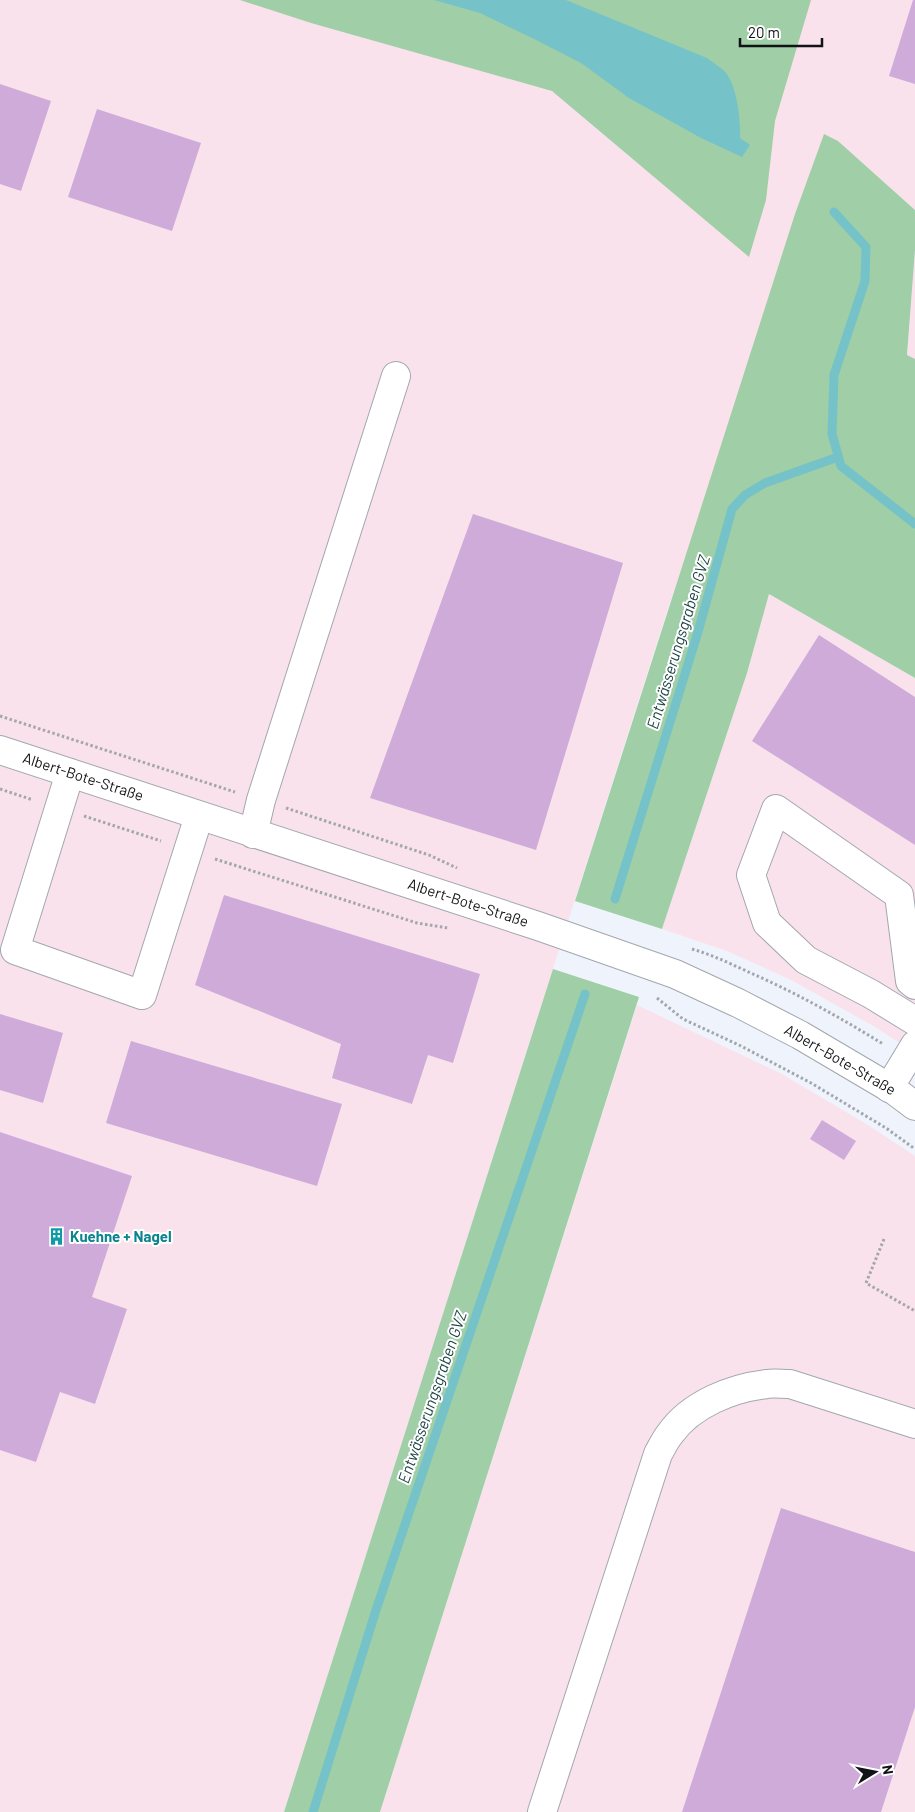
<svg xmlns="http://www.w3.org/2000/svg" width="915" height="1812" viewBox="0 0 915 1812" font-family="Barlow,sans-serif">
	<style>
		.industrial { fill: #fae2ed }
		.green { fill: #a0cea6 }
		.water { fill: #75c3c8 }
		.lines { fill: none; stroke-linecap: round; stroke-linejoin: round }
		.stream { stroke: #75c3c8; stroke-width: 9 }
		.building { fill: #cfabda }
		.minor-casing { stroke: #a2a7ae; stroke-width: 30 }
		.path { stroke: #a3a7ad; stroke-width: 3; stroke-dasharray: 2.5 2.5; stroke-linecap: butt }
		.minor { stroke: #fff; stroke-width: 28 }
		.labels { text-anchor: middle; stroke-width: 4; stroke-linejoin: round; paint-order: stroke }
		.street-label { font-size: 15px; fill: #121316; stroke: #fff }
		.culture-label { font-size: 15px; font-weight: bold; fill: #0d838f; stroke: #fff; text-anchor: start }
		.water-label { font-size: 16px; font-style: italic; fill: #1c4244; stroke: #fff }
	</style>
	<rect width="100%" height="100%" fill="#eff4fc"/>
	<!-- industrial -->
	<g class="industrial">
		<path d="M0,0H915V210L838,141L669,605L284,1812H0Z"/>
		<path d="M915,250V359L907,356Z"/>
		<path d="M769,594L915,678V1053L875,1027L791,980L727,951L662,929L747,673Z"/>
		<path d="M637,1005L782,1074L868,1125L915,1156V1812H380Z"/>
	</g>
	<!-- green -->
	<g class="green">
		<path d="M240,0H811L775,121L766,200L749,257L552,91L311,23Z"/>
		<path d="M824,134L838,141L915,210V250L907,355L915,359V678L769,594L747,673L662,929L575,901L795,214Z"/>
		<path d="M553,969L639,997L380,1812H284Z"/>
	</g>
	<!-- water -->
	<path class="water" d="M434,0H566L707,58C713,63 721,67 726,73C737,87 741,120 740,138L750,145L742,157L701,138L629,98L581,63L534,39L480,13Z"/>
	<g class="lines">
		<!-- stream -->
		<g class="stream">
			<path d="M834,212L866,247L865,281L834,375L832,434L841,466L915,524"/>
			<path d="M615,899L698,632L732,509L745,495L765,483L838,457"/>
			<path d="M313,1812L376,1610L585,994"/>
		</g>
	</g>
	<!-- building -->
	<g class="building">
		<path d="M913,0H915V84L889,76Z"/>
		<path d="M0,84L51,101L21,191L0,184Z"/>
		<path d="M97,109L201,143L172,231L68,197Z"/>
		<path d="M473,514L623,563L536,850L370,798Z"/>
		<path d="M819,635L915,697V845L752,741Z"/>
		<path d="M224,895L480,974L453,1063L428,1055L412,1104L332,1078L341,1044L195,985Z"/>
		<path d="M0,1014L63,1033L43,1103L0,1090Z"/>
		<path d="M131,1041L342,1104L317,1186L106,1123Z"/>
		<path d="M822,1120L856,1141L844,1160L810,1139Z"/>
		<path d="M0,1132L132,1176L92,1297L127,1309L95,1404L60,1392L36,1462L0,1450Z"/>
		<path d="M781,1508L915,1552V1707L881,1812H682Z"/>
	</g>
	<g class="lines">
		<defs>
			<g id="minor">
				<path d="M0,750L538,926L675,974L738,1003L800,1035L895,1091L915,1106"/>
				<path d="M70,773L15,950L142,995L199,816"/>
				<path d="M253,834L261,800L396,376"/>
				<path d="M915,985L910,981L899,895L776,809L751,875L767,923L806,960L871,994L915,1021"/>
				<path d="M889,1088L915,1045"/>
				<path d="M542,1812L658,1454C662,1447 665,1440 670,1434C691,1404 732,1388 767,1384C774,1383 782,1384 790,1384L915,1424"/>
			</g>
		</defs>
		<!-- minor casing -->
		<use href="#minor" class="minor-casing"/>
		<!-- path -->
		<g class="path">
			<path d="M0,716L235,792"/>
			<path d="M0,789L33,800"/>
			<path d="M286,808L429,855L457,868"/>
			<path d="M84,816L161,841"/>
			<path d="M215,859L417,923L448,928"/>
			<path d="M692,949C713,955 733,965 753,974C798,994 841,1018 883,1044"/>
			<path d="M657,998L683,1019L741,1046L811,1083L886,1128L915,1149"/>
			<path d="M884,1239L866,1283L915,1311"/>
		</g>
		<!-- minor -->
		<use href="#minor" class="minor"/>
	</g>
	<!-- icons -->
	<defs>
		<symbol id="building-bare" viewBox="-9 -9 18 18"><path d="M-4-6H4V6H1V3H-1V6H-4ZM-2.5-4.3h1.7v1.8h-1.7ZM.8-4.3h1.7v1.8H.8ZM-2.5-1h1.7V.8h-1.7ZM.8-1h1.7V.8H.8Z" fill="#0f9aa8" stroke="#fff" stroke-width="2.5" paint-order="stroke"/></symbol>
	</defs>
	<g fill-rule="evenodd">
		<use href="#building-bare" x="44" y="1224" width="25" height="25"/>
	</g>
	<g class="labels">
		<!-- street labels -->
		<g class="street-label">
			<text transform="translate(83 777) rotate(18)" y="5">Albert-Bote-Straße</text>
			<text transform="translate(468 903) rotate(18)" y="5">Albert-Bote-Straße</text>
			<text transform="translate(840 1060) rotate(30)" y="5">Albert-Bote-Straße</text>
		</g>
		<!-- culture labels -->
		<g class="culture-label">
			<text x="70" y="1242">Kuehne + Nagel</text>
		</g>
		<!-- water labels -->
		<g class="water-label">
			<text transform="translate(678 642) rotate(-73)" y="6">Entwässerungsgraben GVZ</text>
			<text transform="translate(432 1397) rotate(-71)" y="6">Entwässerungsgraben GVZ</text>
		</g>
	</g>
	<!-- north arrow -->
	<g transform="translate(875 1772) rotate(80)" stroke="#ffffff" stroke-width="4" paint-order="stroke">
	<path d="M0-4L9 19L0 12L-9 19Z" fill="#121316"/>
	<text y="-8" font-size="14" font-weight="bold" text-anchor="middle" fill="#121316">N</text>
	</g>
	<!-- scale -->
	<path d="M740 38v8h82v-8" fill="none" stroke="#121316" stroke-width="2.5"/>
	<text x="748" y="38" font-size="15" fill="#121316" stroke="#ffffff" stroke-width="4" paint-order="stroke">20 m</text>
</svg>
